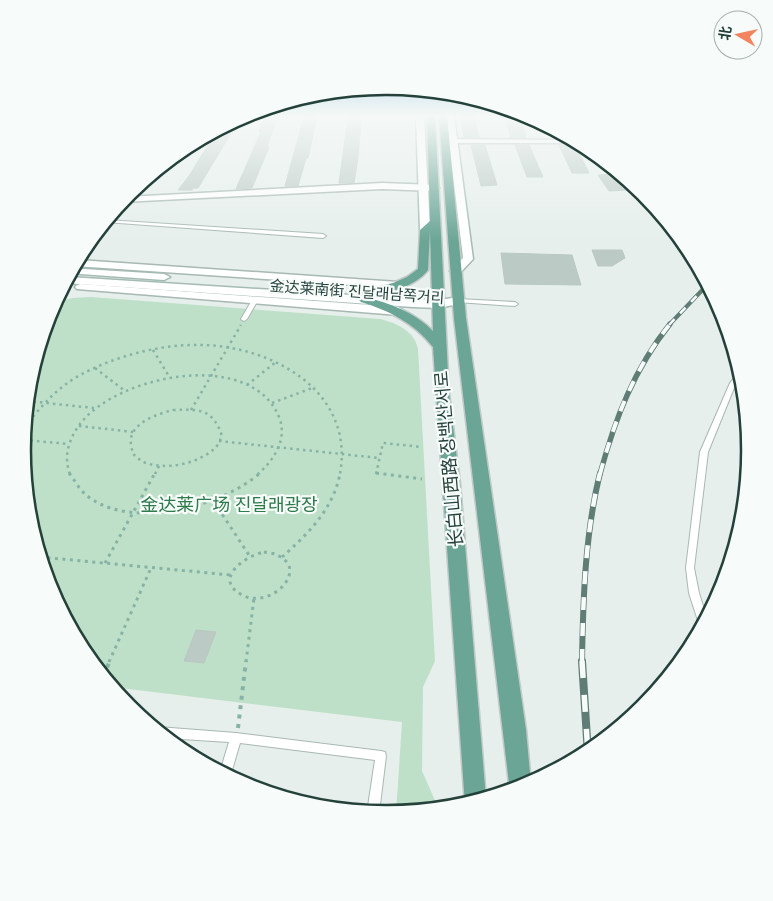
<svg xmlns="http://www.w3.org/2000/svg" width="773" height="901" viewBox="0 0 773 901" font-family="Figtree,'Noto Sans SC','Noto Sans KR',sans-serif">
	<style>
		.green { fill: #bfe0c8 }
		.building { fill: #bbcac4; stroke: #b8c9c2 }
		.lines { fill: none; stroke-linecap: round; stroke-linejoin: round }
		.lane-casing { stroke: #a8b8b2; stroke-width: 2 }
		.street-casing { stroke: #a8b8b2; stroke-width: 3 }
		.secondary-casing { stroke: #a4bbb3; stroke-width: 3 }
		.primary-casing { stroke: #c2cac8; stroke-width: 3 }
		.path-far3 { stroke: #86b3a5; stroke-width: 2; stroke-dasharray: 2 2.5; stroke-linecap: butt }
		.path-far2 { stroke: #86b3a5; stroke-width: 2.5; stroke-dasharray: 2.5 4; stroke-linecap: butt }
		.path-far1 { stroke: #86b3a5; stroke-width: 3; stroke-dasharray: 3 4.5; stroke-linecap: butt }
		.path { stroke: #86b3a5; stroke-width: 4; stroke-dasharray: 4 5.5; stroke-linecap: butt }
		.lane { fill: #fff; fill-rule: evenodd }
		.street { fill: #fff; fill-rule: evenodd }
		.secondary { fill: #fff; fill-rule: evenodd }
		.primary { fill: #6aa596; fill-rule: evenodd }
		.rail-far3-casing { stroke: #5f7d75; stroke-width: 4 }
		.rail-far2-casing { stroke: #5f7d75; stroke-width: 5.5 }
		.rail-far1-casing { stroke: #5f7d75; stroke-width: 6 }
		.rail-casing { stroke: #5f7d75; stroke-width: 8 }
		.rail-far3 { stroke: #f7fbf9; stroke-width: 2.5; stroke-dasharray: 8; stroke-linecap: butt }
		.rail-far2 { stroke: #f7fbf9; stroke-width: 4; stroke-dasharray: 11; stroke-linecap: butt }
		.rail-far1 { stroke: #f7fbf9; stroke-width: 4.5; stroke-dasharray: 13; stroke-linecap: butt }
		.rail { stroke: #f7fbf9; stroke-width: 5.5; stroke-dasharray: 17; stroke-linecap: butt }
		.labels { text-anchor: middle; stroke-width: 4.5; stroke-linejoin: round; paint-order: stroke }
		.far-street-label { font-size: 15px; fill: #24423a; stroke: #f7fbf9 }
		.street-label { font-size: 18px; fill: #24423a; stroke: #f7fbf9 }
		.park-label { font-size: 18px; fill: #2d7a4b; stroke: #f7fbf9 }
		.rim { fill: none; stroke: #24423a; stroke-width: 2.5 }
	</style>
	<rect width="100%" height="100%" fill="#e6efeb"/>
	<!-- green -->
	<path class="green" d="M91,297L380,319C396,323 415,331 418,349L435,661L423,687L422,771L437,805V809L396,814L402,722L112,687C103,676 91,664 83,652C32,572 12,473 29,380C34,357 43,333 50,311L55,303L72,298Z"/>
	<!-- building -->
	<g class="building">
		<path d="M278,116L267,147H269L252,188L236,189L261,132H259L265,117Z"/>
		<path d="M505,116L520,117L526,138H511Z"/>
		<path d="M304,117H317L308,158H306L298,186H285Z"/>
		<path d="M348,117L361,118L358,158L354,183H339Z"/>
		<path d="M461,117H474L479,137H464Z"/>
		<path d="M235,121L230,135L198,188H193L192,190H178L189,176L217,130Z"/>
		<path d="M471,145H485L497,185L481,186Z"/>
		<path d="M515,145H529L543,177H527Z"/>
		<path d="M559,145H575L589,173H572Z"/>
		<path d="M616,174L627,190L609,191L598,175Z"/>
		<path d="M592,250H622L625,258L612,266H598Z"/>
		<path d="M501,253L572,255L581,285L505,284Z"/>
		<path d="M196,630L216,632L204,663L184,661Z"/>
	</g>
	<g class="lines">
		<defs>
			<g id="lane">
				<path d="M107,220L323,234L326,236L323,238L105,222Z"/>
				<path d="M255,298L258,300L247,319L244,321L242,320L241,319L252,300Z"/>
				<path d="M459,299L515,302L518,304L515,306L457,302L456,301Z"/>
				<path d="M741,371L742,376L736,383L708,452L694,568L699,593L707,619L703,627H701L699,624L689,593L686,568L700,452L730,383L739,372Z"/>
				<path d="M158,727L236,733L381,751L385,752L386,756L379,813H367L375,760L240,743L230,777L220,772L229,742L165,738L154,729Z"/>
			</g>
			<g id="street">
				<path d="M442,139L573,140L580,143H445L441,141Z"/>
				<path d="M382,183L434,185L439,188L434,191L382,189L122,202L126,197Z"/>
				<path d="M78,260L398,282L404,285L398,288L74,266Z"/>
				<path d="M81,284L398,307L404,311L398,315L77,289L75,287L77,285Z"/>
			</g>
			<g id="secondary">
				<path d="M416,116H424L430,230L425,233L420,230Z"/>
				<path d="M446,116H454L473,259L460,273L456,274L450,271L463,258Z"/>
				<path d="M84,269L164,274L170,277L164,280L80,274L78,272L80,270Z"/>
				<path d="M69,277L413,299L439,300L459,297L465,301L463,303L439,308L413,307L65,283Z"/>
			</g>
			<g id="primary">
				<path d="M427,116H435L449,393L460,484L486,799L465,805L433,347C414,323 390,311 361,302L359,300L365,297C390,303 414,312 433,331L430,231L428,270C414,288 388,293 366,295L360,292L362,290L393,283L407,277L418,269L420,230L430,221Z"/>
				<path d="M439,116H447L466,318L526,730L531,784L510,792L454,318Z"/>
			</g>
		</defs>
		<!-- lane casing -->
		<use href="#lane" class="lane-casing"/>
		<!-- street casing -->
		<use href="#street" class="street-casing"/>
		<!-- secondary casing -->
		<use href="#secondary" class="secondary-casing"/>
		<!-- primary casing -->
		<use href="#primary" class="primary-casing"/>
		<!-- path-far3 -->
		<path class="path-far3" d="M414,290H426"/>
		<!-- path-far2 -->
		<g class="path-far2">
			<path d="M153,350L170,378"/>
			<path d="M95,368L125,391"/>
			<path d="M247,385L276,362"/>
			<path d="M27,401L94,408"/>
			<path d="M272,403L315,387"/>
			<path d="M173,410C200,409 213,409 222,436C220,440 218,446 214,449C197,464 167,470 146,463C141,462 137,457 133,454C132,449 130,443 131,438C135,421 158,414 173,410Z"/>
			<path d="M191,410L241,325"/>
			<path d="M79,426L134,432"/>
			<path d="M25,427C41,406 57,388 80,375C116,356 160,344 201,345C272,346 355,391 340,474"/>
			<path d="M24,440L69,444"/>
			<path d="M219,441L379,458"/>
			<path d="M70,474C63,456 69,439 80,424C117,375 251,348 279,417C288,439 274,460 258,474"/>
			<path d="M155,474L159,466"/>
			<path d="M376,474L383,443L422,447"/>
		</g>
		<!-- path-far1 -->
		<g class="path-far1">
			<path d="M69,473C74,479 79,489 85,494C128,532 222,507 260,473"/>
			<path d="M376,473L422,479"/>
			<path d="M214,502L249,555"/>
			<path d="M264,552C269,553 275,553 279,556C309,571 270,610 242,595C212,579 245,556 264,552Z"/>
			<path d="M40,557L231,575"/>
			<path d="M282,557C308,534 334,508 340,473"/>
			<path d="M105,563L155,473"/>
			<path d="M109,662L151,568"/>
			<path d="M246,662L254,598"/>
		</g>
		<!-- path -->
		<g class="path">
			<path d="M103,676L110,661"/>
			<path d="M238,728L246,661"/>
		</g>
		<!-- lane -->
		<use href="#lane" class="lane"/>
		<!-- street -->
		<use href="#street" class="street"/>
		<!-- secondary -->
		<use href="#secondary" class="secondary"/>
		<!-- primary -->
		<use href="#primary" class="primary"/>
		<defs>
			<path id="rail-far3" d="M669,325L708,284"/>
			<path id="rail-far2" d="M600,474C615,419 634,369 670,324"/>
			<path id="rail-far1" d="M582,662C583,599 585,534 600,473"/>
			<path id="rail" d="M582,661L588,754"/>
		</defs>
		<!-- rail-far3 casing -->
		<use href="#rail-far3" class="rail-far3-casing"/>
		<!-- rail-far2 casing -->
		<use href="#rail-far2" class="rail-far2-casing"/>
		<!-- rail-far1 casing -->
		<use href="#rail-far1" class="rail-far1-casing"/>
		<!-- rail casing -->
		<use href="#rail" class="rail-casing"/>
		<!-- rail-far3 -->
		<use href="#rail-far3" class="rail-far3"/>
		<!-- rail-far2 -->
		<use href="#rail-far2" class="rail-far2"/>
		<!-- rail-far1 -->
		<use href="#rail-far1" class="rail-far1"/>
		<!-- rail -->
		<use href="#rail" class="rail"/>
	</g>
	<!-- sky -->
	<linearGradient id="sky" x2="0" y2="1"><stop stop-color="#84bce0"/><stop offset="0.48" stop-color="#f4f8f6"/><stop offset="1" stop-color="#f4f8f6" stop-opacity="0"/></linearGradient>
	<rect width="773" height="242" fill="url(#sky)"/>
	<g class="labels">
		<!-- far-street labels -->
		<g class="far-street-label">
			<text transform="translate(357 292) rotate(4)" y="5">金达莱南街 진달래남쪽거리</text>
		</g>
		<!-- street labels -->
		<g class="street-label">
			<text transform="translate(449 459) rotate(-95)" y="6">长白山西路 장백산서로</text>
		</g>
		<!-- park labels -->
		<g class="park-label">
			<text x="229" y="511">金达莱广场 진달래광장</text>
		</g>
	</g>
	<!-- crop -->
	<path d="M0 0H773V901H0ZM31 450a355 355 0 1 1 710 0a355 355 0 1 1-710 0Z" fill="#f7fbf9" fill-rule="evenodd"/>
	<path class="rim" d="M31 450a355 355 0 1 1 710 0a355 355 0 1 1-710 0Z"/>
	<!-- north arrow -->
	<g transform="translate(738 35) rotate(279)"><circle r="24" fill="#f7fbf9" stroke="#a3b1ad"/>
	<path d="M0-4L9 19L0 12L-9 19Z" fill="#f4845f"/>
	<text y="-8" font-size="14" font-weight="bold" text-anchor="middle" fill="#24423a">北</text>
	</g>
</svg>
